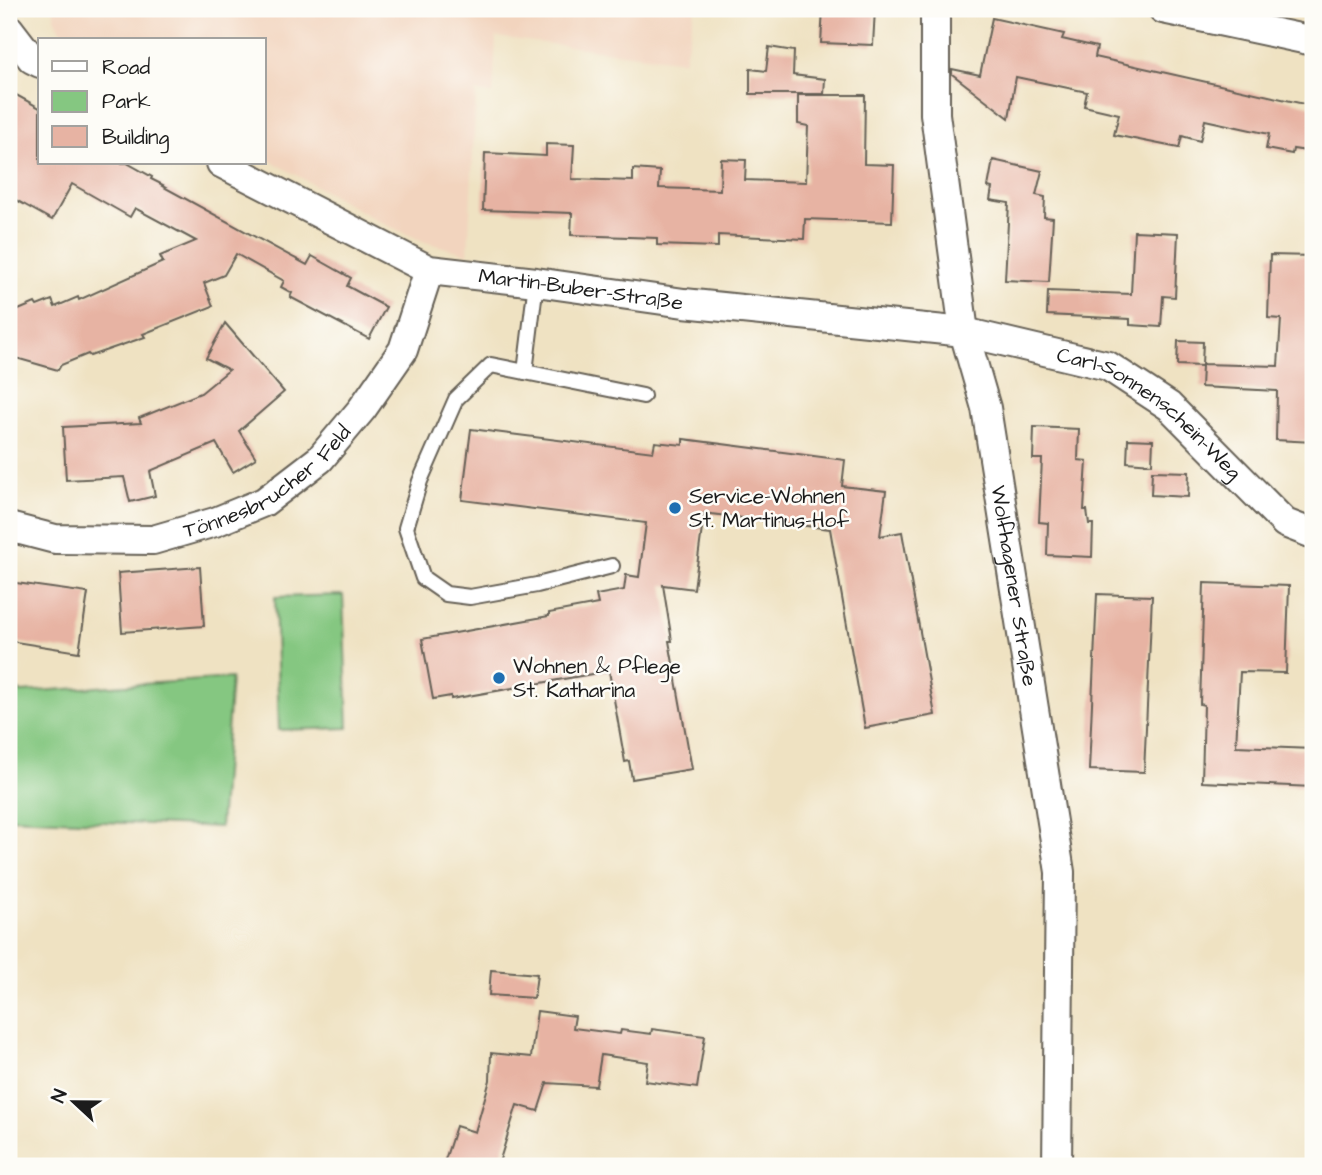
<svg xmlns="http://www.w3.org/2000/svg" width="1322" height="1175" viewBox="0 0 1322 1175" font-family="'Architects Daughter',sans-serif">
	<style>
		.built { fill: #f2d4be }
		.green { fill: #85c781; stroke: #50724e; stroke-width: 2 }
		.building { fill: #e7b3a3 }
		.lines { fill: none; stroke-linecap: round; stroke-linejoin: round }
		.service-casing { stroke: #666156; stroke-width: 18 }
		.minor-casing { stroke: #666156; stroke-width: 32 }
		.service { stroke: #fff; stroke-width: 14 }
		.minor { stroke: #fff; stroke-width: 28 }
		.poi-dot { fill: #1f6fb2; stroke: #fdfcf7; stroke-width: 2.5 }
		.labels { text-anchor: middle; stroke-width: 5; stroke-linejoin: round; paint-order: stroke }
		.street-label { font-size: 21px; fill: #1c1c1c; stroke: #fdfcf7 }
		.poi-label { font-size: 21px; fill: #1c1c1c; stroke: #fdfcf7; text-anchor: start }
	</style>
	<rect width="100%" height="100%" fill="#fdfcf7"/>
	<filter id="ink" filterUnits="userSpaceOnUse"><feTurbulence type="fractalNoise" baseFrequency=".0143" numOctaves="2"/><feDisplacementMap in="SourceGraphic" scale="14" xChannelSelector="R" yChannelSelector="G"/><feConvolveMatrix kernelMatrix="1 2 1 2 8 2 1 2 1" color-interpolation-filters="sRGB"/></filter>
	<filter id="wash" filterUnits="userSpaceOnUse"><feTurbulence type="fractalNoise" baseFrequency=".00686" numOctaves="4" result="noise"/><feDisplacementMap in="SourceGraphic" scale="28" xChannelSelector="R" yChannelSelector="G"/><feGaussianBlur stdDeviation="1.57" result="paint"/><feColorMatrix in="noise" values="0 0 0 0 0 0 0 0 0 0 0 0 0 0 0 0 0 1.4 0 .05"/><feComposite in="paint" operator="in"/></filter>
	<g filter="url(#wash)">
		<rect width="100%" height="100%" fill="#efe2c2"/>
		<!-- built -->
		<path class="built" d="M54,9H695L684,61L496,37L493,94L476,92L468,254L425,242L380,222L264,157V40H67L54,18Z"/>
		<!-- green -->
		<g class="green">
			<path d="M343,595L348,728L279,730L275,597Z"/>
			<path d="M231,678L220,827L9,818V687L22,692Z"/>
		</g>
		<g id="blocks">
			<!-- building -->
			<g class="building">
				<path d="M823,9H875L873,45L821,43Z"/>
				<path d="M992,18L1064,34L1062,39L1097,47L1095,57L1313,106V152L1293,149L1292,154L1266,149L1269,134L1205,120L1200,141L1182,136L1179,148L1114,135L1119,114L1084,106L1087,92L1016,77L1009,118L952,74V69L980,75Z"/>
				<path d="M769,47L794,51L793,75L825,79L824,94H750V69L766,71Z"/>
				<path d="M9,91L40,108V163H127L152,177L151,179L163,185L162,186L307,265L312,256L351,278L347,286L386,307L369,339L290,297L292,293L281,287L284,281L236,254L224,275L204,283L213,306L143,334L145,337L90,356L88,354L61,365L58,370L9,356V314L35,303L37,306L52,300L55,307L78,297L79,300L163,262L160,256L196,241L135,208L130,217L72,184L52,220L9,196Z"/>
				<path d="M798,95H865L864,164L894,165L892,222L805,219L804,239L718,235V247L657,245V238L571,235L572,213L483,210L485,153L546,156V144L574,145L572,179L633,181V169L660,171L659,188L720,190L721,159L746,160L745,180L806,182L808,126L798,124Z"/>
				<path d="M993,160L1042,171L1036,195L1045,197L1044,217L1053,218L1049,282L1005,280L1009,203L990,200L992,188L988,187Z"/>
				<path d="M1134,231L1178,233L1175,297L1163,296L1161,327L1130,325V319L1047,315L1048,291L1131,294Z"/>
				<path d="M1270,255L1313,256L1310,346H1313V442L1276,440L1277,391L1201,387L1202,366L1177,365L1178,341L1203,342L1202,364L1278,366L1281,319L1268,318Z"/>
				<path d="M225,323L284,392L239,431L256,458L233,472L216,443L150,471L155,496L130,502L124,477L66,480L63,427L141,423L139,418L201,393L229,370L206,358Z"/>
				<path d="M1034,427L1079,429L1078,460L1087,461L1084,510H1087L1089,524H1093L1092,557L1047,555L1048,523L1039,522L1042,459H1033Z"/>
				<path d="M471,429L653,452L655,442L683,445V439L845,460L842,486L886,491L880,536L902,532L935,715L865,728L830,529L704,513L694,589L663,585L672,641H669L692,769L632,779L629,761L625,762L609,671L451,699V696L433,699L422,639L549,616V613L598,604L596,595L624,590L626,575L639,577L646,523L462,500Z"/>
				<path d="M1128,439L1153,440L1152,464L1127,462Z"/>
				<path d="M1152,471L1189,472L1188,497L1151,495Z"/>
				<path d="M200,567L204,626L122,632L118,573Z"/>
				<path d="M9,582L88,593L79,652L9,641Z"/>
				<path d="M1204,583L1289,586L1286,673L1240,672L1236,746L1313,749V787L1202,782L1204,705L1200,704Z"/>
				<path d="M1097,594L1152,596L1144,772L1089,770Z"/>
				<path d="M491,970L537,974L534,998L489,995Z"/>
				<path d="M537,1011L575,1016L573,1028L620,1034L621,1030L651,1034L652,1029L705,1036L697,1088L645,1081L648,1062L601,1055L596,1086L547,1083L538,1111L517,1105L498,1166H443L456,1126L475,1132L490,1080L491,1053L531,1057Z"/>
			</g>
		</g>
	</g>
	<g filter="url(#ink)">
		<use href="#blocks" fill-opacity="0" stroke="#666156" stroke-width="2"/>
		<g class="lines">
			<defs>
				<g id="service">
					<path d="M525,372L536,282"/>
					<path d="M612,566L537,585L470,597L446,594L423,578L406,528L420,481L456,399L491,365L643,396"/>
				</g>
				<g id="minor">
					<path id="s1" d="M935,9V114L964,332L986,408L1060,872L1057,1166"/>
					<path d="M1163,9L1313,41"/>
					<path d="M9,29L32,59L40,63"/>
					<path id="s2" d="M221,163L429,270L536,282L684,303L964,332L1108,366L1169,406L1285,523L1313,534"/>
					<path id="s3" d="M9,527L55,539L153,540L215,522L264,502L320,459L362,409L403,350L429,270"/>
				</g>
			</defs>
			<!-- service casing -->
			<use href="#service" class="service-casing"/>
			<!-- minor casing -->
			<use href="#minor" class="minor-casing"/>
			<!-- service -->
			<use href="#service" class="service"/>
			<!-- minor -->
			<use href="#minor" class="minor"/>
		</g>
	</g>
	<!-- markers -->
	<g class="poi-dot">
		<circle cx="675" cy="508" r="7"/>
		<circle cx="499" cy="678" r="7"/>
	</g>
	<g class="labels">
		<!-- street labels -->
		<g class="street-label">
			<text dy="7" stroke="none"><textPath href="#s2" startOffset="387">Martin-Buber-Straße</textPath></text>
			<text dy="7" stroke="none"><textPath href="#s2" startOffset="980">Carl-Sonnenschein-Weg</textPath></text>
			<text dy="7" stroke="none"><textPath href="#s3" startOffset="276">Tönnesbrucher Feld</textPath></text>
			<text dy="7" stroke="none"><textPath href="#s1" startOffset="584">Wolfhagener Straße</textPath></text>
		</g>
		<!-- poi labels -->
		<g class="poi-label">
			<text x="689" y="503">Service-Wohnen<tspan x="689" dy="24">St. Martinus-Hof</tspan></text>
			<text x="513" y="673">Wohnen &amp; Pflege<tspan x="513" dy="24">St. Katharina</tspan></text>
		</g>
	</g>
	<!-- margin -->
	<rect width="1322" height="1175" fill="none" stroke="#fdfcf7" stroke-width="35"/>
	<!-- legend -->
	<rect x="38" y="38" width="228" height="126" fill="#fdfcf7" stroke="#a3a29f" stroke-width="2"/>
	<rect x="52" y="61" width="35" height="10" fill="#ffffff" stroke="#a3a29f" stroke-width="2"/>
	<text x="102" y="74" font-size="21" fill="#1c1c1c">Road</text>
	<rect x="52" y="91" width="35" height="21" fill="#85c781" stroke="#a3a29f" stroke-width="2"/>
	<text x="102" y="108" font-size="21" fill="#1c1c1c">Park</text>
	<rect x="52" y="126" width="35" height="21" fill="#e7b3a3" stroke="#a3a29f" stroke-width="2"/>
	<text x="102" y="144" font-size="21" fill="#1c1c1c">Building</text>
	<!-- north arrow -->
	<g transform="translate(74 1102) rotate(292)" stroke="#fdfcf7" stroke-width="5" paint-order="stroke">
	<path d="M0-5L12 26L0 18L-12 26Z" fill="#1c1c1c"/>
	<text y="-10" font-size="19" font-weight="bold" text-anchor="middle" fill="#1c1c1c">N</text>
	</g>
</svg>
